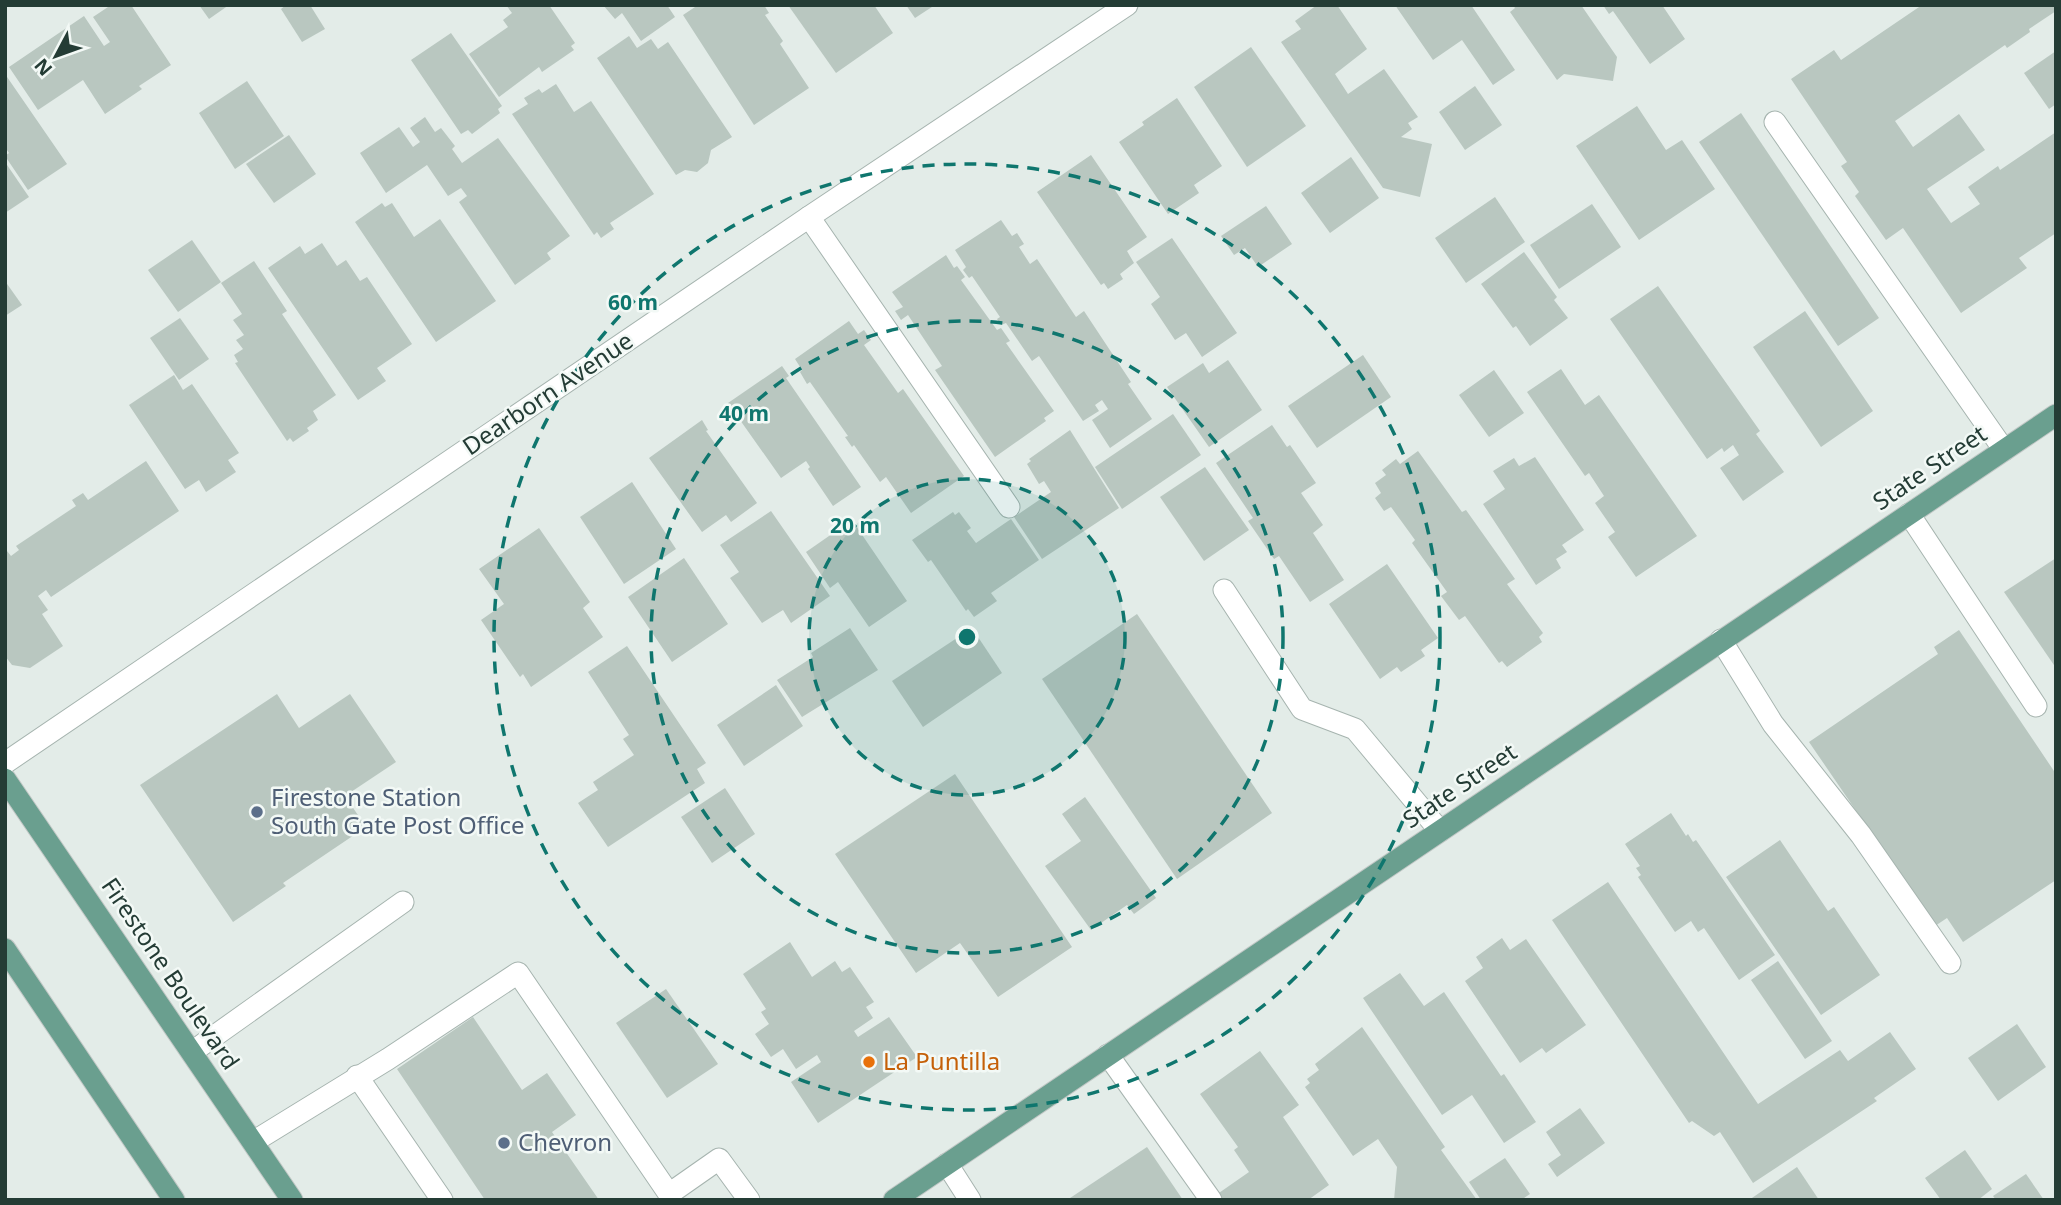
<svg xmlns="http://www.w3.org/2000/svg" width="2061" height="1205" viewBox="0 0 2061 1205" font-family="'Noto Sans',sans-serif">
	<style>
		.building { fill: #b9c7c0 }
		.lines { fill: none; stroke-linecap: round; stroke-linejoin: round }
		.minor-casing { stroke: #a6b4af; stroke-width: 23 }
		.major-casing { stroke: #c2c8c6; stroke-width: 23 }
		.minor { stroke: #fff; stroke-width: 21 }
		.major { stroke: #6a9f8f; stroke-width: 21 }
		.ring { fill: none; stroke: #0f766e; stroke-width: 3.5; stroke-dasharray: 12 9 }
		.service-dot { fill: #5c6f8a; stroke: #f3f9f6; stroke-width: 2.5 }
		.food-dot { fill: #e8710a; stroke: #f3f9f6; stroke-width: 2.5 }
		.labels { text-anchor: middle; stroke-width: 5; stroke-linejoin: round; paint-order: stroke }
		.street-label { font-size: 24px; fill: #243c35; stroke: #f3f9f6 }
		.service-label { font-size: 24px; fill: #4e5e75; stroke: #f3f9f6; text-anchor: start }
		.food-label { font-size: 24px; fill: #c56008; stroke: #f3f9f6; text-anchor: start }
		.centre { fill: #0f766e; stroke: #f3f9f6; stroke-width: 3.5 }
		.ring-label { font-size: 21px; text-anchor: middle; font-weight: bold; fill: #0f766e; stroke: #f3f9f6; stroke-width: 5; stroke-linejoin: round; paint-order: stroke }
	</style>
	<rect width="100%" height="100%" fill="#e3ece8"/>
	<!-- building -->
	<g class="building">
		<path d="M111,5H131L171,65L139,86L142,89L105,114L83,80L38,110L9,67L84,16L104,46L110,42L93,17Z"/>
		<path d="M199,5H229L209,19Z"/>
		<path d="M286,5H310L325,29L302,42L281,9Z"/>
		<path d="M506,5H549L575,43L571,46L574,50L542,72L539,67L499,97L469,54L508,27L503,20L512,13Z"/>
		<path d="M603,5H667L675,17L641,41L622,13L615,19Z"/>
		<path d="M698,5H764L769,13L765,15L783,41L780,44L809,88L754,125L683,15Z"/>
		<path d="M788,5H874L893,33L836,73Z"/>
		<path d="M906,5H935L915,18Z"/>
		<path d="M1317,5H1337L1367,49L1335,74L1348,94L1384,69L1418,117L1408,123L1412,129L1401,137L1432,144L1420,197L1383,188L1281,42L1301,29L1295,21Z"/>
		<path d="M1395,5H1471L1515,70L1493,85L1462,40L1433,60Z"/>
		<path d="M1513,5H1581L1617,57L1613,81L1564,74L1557,80L1510,12L1515,8Z"/>
		<path d="M1603,5H1662L1685,39L1650,64L1613,11L1609,14Z"/>
		<path d="M1922,5H2056V11L2029,29L2030,32L2007,48L2005,45L1895,121L1913,147L1959,114L1985,150L1927,189L1951,223L1980,204L1968,187L1998,166L2000,170L2056,132V233L2019,258L2027,268L1961,313L1903,228L1886,240L1855,196L1859,192L1841,166L1847,162L1791,79L1834,50L1841,60Z"/>
		<path d="M451,33L502,106L498,109L500,113L472,134L468,130L461,134L411,60Z"/>
		<path d="M629,36L637,48L651,39L658,49L668,42L732,137L711,150L708,163L697,172L685,170L676,175L597,58Z"/>
		<path d="M1251,47L1306,126L1247,167L1194,87Z"/>
		<path d="M2056,51V104L2049,109L2024,73Z"/>
		<path d="M5,74L67,164L28,190L5,156L9,153L5,147Z"/>
		<path d="M247,81L284,136L235,169L199,113Z"/>
		<path d="M556,84L574,112L591,101L654,194L610,223L614,229L601,238L597,232L594,235L512,114L528,104L524,98L539,89L542,93Z"/>
		<path d="M1475,86L1502,125L1465,150L1439,112Z"/>
		<path d="M1177,98L1222,166L1194,185L1199,193L1168,214L1119,142L1144,125L1142,122Z"/>
		<path d="M1637,106L1666,150L1682,140L1715,189L1639,240L1576,146Z"/>
		<path d="M1741,113L1879,318L1838,346L1699,142Z"/>
		<path d="M425,117L435,132L441,128L455,146L452,149L462,163L498,138L570,236L547,253L551,259L515,285L459,202L467,196L461,188L448,196L427,165L386,193L360,153L399,127L413,147L420,142L410,128Z"/>
		<path d="M289,135L316,174L274,203L246,164Z"/>
		<path d="M1091,155L1147,237L1127,251L1134,263L1120,274L1123,279L1108,289L1104,283L1101,285L1037,192Z"/>
		<path d="M1351,157L1379,198L1330,233L1301,193Z"/>
		<path d="M5,162L29,197L5,213Z"/>
		<path d="M1495,197L1525,242L1466,283L1435,238Z"/>
		<path d="M382,203L385,207L392,203L414,237L440,219L496,301L436,342L355,222Z"/>
		<path d="M1592,204L1621,247L1559,289L1530,245Z"/>
		<path d="M1266,206L1292,244L1258,267L1245,248L1234,255L1221,236Z"/>
		<path d="M1001,220L1012,236L1017,233L1024,244L1019,247L1030,264L1037,259L1076,317L1084,311L1131,382L1128,384L1152,419L1110,448L1092,420L1108,409L1102,400L1095,405L1099,411L1083,421L1039,356L1032,361L1006,323L1001,325L997,319L1000,317L972,276L969,278L963,270L966,267L955,250Z"/>
		<path d="M1172,238L1237,333L1202,357L1186,333L1175,340L1151,304L1160,297L1136,262Z"/>
		<path d="M192,240L221,282L178,312L148,270Z"/>
		<path d="M322,243L337,266L346,260L360,281L367,277L412,344L377,368L386,381L358,400L268,268L300,246L305,254Z"/>
		<path d="M1524,252L1557,297L1554,300L1568,318L1530,346L1516,326L1513,328L1481,284Z"/>
		<path d="M946,255L954,268L957,266L965,277L961,280L997,330L1001,328L1010,341L1006,343L1054,411L1044,418L1046,421L995,457L935,370L942,366L908,315L901,320L895,311L903,307L892,292Z"/>
		<path d="M254,261L287,311L282,314L336,395L313,411L318,420L307,428L309,431L293,442L290,438L287,441L235,363L238,362L234,355L243,349L236,340L244,335L233,320L242,314L221,283Z"/>
		<path d="M5,281L22,305L5,316Z"/>
		<path d="M1658,286L1760,431L1756,434L1784,472L1743,501L1720,468L1739,455L1733,445L1724,452L1722,448L1707,459L1610,319Z"/>
		<path d="M1805,311L1873,411L1821,447L1753,347Z"/>
		<path d="M180,318L209,359L179,380L150,338Z"/>
		<path d="M849,321L858,334L864,330L871,340L864,345L898,393L903,389L964,476L911,513L886,477L880,482L854,445L852,447L845,437L848,436L810,382L807,384L800,372L802,370L795,359Z"/>
		<path d="M1363,355L1391,397L1317,448L1288,406Z"/>
		<path d="M1228,360L1262,410L1209,447L1167,387L1203,363L1209,373Z"/>
		<path d="M782,366L789,376L786,378L861,487L833,506L808,469L810,467L806,461L781,478L728,403Z"/>
		<path d="M1561,369L1585,405L1599,395L1697,536L1636,577L1608,537L1615,532L1595,503L1604,496L1589,473L1585,476L1527,392Z"/>
		<path d="M1494,370L1524,413L1489,437L1459,395Z"/>
		<path d="M174,375L183,390L192,384L239,453L228,460L236,472L206,492L199,480L185,489L129,405Z"/>
		<path d="M1173,414L1201,455L1122,509L1095,467Z"/>
		<path d="M702,420L708,430L706,431L757,503L731,522L726,515L702,532L649,458Z"/>
		<path d="M1272,425L1287,447L1290,445L1316,483L1301,493L1323,525L1313,533L1344,580L1310,602L1279,556L1274,559L1248,521L1253,518L1216,463Z"/>
		<path d="M1070,430L1119,508L1042,559L1014,517L1051,492L1044,481L1039,484L1027,464L1031,461L1029,459Z"/>
		<path d="M1418,451L1462,512L1466,510L1515,579L1507,584L1543,633L1539,637L1542,642L1507,667L1502,661L1499,663L1465,616L1459,620L1441,596L1447,592L1412,543L1415,540L1391,507L1384,511L1375,498L1381,493L1375,483L1386,475L1382,470L1396,459L1400,464Z"/>
		<path d="M1535,457L1584,530L1562,545L1567,552L1556,559L1561,568L1536,585L1483,504L1505,489L1493,471L1514,458L1519,466Z"/>
		<path d="M146,461L179,511L51,597L46,590L38,596L48,610L42,614L63,646L30,668L12,665L5,656V552L7,551L11,556L19,550L16,546L76,506L72,500L83,493L88,500Z"/>
		<path d="M1205,467L1249,530L1204,561L1160,497Z"/>
		<path d="M632,482L676,549L624,584L580,517Z"/>
		<path d="M771,511L830,596L791,623L783,610L762,623L730,578L739,572L720,545Z"/>
		<path d="M953,512L955,515L959,512L971,528L967,531L976,543L1011,519L1039,560L991,593L997,601L974,617L968,609L966,611L931,560L928,562L912,540Z"/>
		<path d="M852,520L907,601L869,627L838,582L830,588L806,552Z"/>
		<path d="M539,528L590,602L583,608L603,637L531,687L523,674L520,677L481,620L504,604L479,569Z"/>
		<path d="M684,558L728,624L672,662L628,597Z"/>
		<path d="M2056,558V668L2004,592Z"/>
		<path d="M1387,564L1438,638L1421,650L1425,656L1401,672L1397,667L1380,679L1329,604Z"/>
		<path d="M1137,614L1272,813L1177,879L1042,679Z"/>
		<path d="M850,628L878,670L802,717L777,680L813,657L811,653Z"/>
		<path d="M972,628L1002,673L923,727L892,681Z"/>
		<path d="M1959,630L2056,774V880L1963,942L1947,918L1935,926L1809,742L1938,654L1934,647Z"/>
		<path d="M627,646L706,763L697,769L705,783L608,847L578,803L598,790L593,782L634,755L623,739L629,735L588,672Z"/>
		<path d="M776,685L803,726L744,766L717,725Z"/>
		<path d="M277,694L299,728L350,694L396,762L345,796L366,827L283,883L286,886L233,922L140,785Z"/>
		<path d="M955,774L1072,947L998,997L960,943L916,973L835,854Z"/>
		<path d="M725,788L755,834L712,863L681,817Z"/>
		<path d="M1085,797L1156,898L1134,914L1127,905L1091,930L1045,866L1081,841L1062,814Z"/>
		<path d="M1671,813L1686,836L1688,834L1693,842L1696,840L1775,955L1739,980L1704,928L1698,932L1691,921L1675,932L1638,877L1641,875L1636,868L1640,866L1625,844Z"/>
		<path d="M1780,840L1828,911L1834,907L1880,975L1821,1015L1726,877Z"/>
		<path d="M1608,882L1758,1104L1840,1050L1848,1061L1890,1032L1916,1069L1874,1098L1877,1101L1753,1183L1720,1132L1714,1136L1692,1121L1689,1123L1552,920Z"/>
		<path d="M1502,938L1510,950L1526,939L1586,1025L1546,1053L1542,1048L1520,1063L1465,981L1483,968L1476,957Z"/>
		<path d="M790,942L812,977L835,961L842,972L850,967L874,1002L866,1007L873,1018L854,1031L858,1037L889,1017L917,1057L818,1123L791,1082L821,1062L817,1055L796,1069L783,1049L771,1057L755,1034L769,1024L761,1012L766,1009L743,974Z"/>
		<path d="M1778,961L1832,1041L1805,1059L1751,980Z"/>
		<path d="M1400,973L1424,1006L1444,992L1501,1076L1504,1074L1536,1122L1504,1143L1472,1095L1442,1115L1363,998Z"/>
		<path d="M666,989L718,1064L667,1098L616,1023Z"/>
		<path d="M473,1017L522,1090L547,1073L576,1115L552,1132L599,1200H485L397,1069Z"/>
		<path d="M2017,1024L2046,1067L1998,1101L1968,1058Z"/>
		<path d="M1362,1027L1445,1147L1441,1150L1477,1200H1394L1397,1167L1378,1139L1353,1156L1305,1087L1310,1083L1307,1079L1319,1070L1315,1064Z"/>
		<path d="M1260,1051L1299,1105L1283,1117L1329,1185L1308,1200H1219L1216,1195L1249,1172L1234,1150L1238,1147L1200,1094Z"/>
		<path d="M1580,1108L1605,1143L1557,1177L1548,1164L1561,1155L1546,1132Z"/>
		<path d="M1147,1147L1183,1200H1067Z"/>
		<path d="M1965,1150L1992,1189L1978,1200H1941L1925,1178Z"/>
		<path d="M1505,1158L1530,1194L1521,1200H1481L1469,1182Z"/>
		<path d="M1797,1167L1819,1200H1749Z"/>
		<path d="M2026,1174L2044,1200H1996L1993,1196Z"/>
	</g>
	<g class="lines">
		<defs>
			<g id="minor">
				<path d="M1775,122L2004,450"/>
				<path d="M809,217L1009,507"/>
				<path d="M1909,514L2036,706"/>
				<path d="M1224,590L1302,709L1355,729L1440,831"/>
				<path d="M1721,640L1773,724L1861,835L1950,963"/>
				<path d="M5,763L809,217L1127,5"/>
				<path d="M192,1052L403,902"/>
				<path d="M1108,1055L1211,1200"/>
				<path d="M357,1076L442,1200"/>
				<path d="M253,1142L388,1059L518,973L669,1194L719,1159L749,1200"/>
				<path d="M947,1164L970,1200"/>
			</g>
			<g id="major">
				<path d="M5,779L292,1200"/>
				<path d="M5,949L174,1200"/>
				<path d="M894,1200L2056,415"/>
			</g>
		</defs>
		<!-- minor casing -->
		<use href="#minor" class="minor-casing"/>
		<!-- major casing -->
		<use href="#major" class="major-casing"/>
		<!-- minor -->
		<use href="#minor" class="minor"/>
		<!-- major -->
		<use href="#major" class="major"/>
	</g>
	<!-- distance rings -->
	<circle cx="967" cy="637" r="158" fill="#0f766e" fill-opacity=".12"/>
	<g class="ring">
		<circle cx="967" cy="637" r="158"/>
		<circle cx="967" cy="637" r="316"/>
		<circle cx="967" cy="637" r="473"/>
	</g>
	<!-- markers -->
	<g class="service-dot">
		<circle cx="257" cy="812" r="7"/>
		<circle cx="504" cy="1143" r="7"/>
	</g>
	<circle class="food-dot" cx="869" cy="1062" r="7"/>
	<g class="labels">
		<!-- street labels -->
		<g class="street-label">
			<text transform="translate(548 394) rotate(-34)" y="8">Dearborn Avenue</text>
			<text transform="translate(1930 468) rotate(-34)" y="8">State Street</text>
			<text transform="translate(1460 786) rotate(-34)" y="8">State Street</text>
			<text transform="translate(170 974) rotate(56)" y="8">Firestone Boulevard</text>
		</g>
		<!-- service labels -->
		<g class="service-label">
			<text x="271" y="806">Firestone Station<tspan x="271" dy="28">South Gate Post Office</tspan></text>
			<text x="518" y="1151">Chevron</text>
		</g>
		<!-- food labels -->
		<g class="food-label">
			<text x="883" y="1070">La Puntilla</text>
		</g>
	</g>
	<circle cx="967" cy="637" r="10" class="centre"/>
	<g class="ring-label">
		<text x="633" y="310">60 m</text>
		<text x="744" y="421">40 m</text>
		<text x="855" y="533">20 m</text>
	</g>
	<!-- border -->
	<rect width="2061" height="1205" fill="none" stroke="#243c35" stroke-width="14"/>
	<!-- north arrow -->
	<g transform="translate(56 56) rotate(229)" stroke="#f3f9f6" stroke-width="5" paint-order="stroke">
	<path d="M0-5L12 26L0 18L-12 26Z" fill="#243c35"/>
	<text y="-10" font-size="19" font-weight="bold" text-anchor="middle" fill="#243c35">N</text>
	</g>
</svg>
